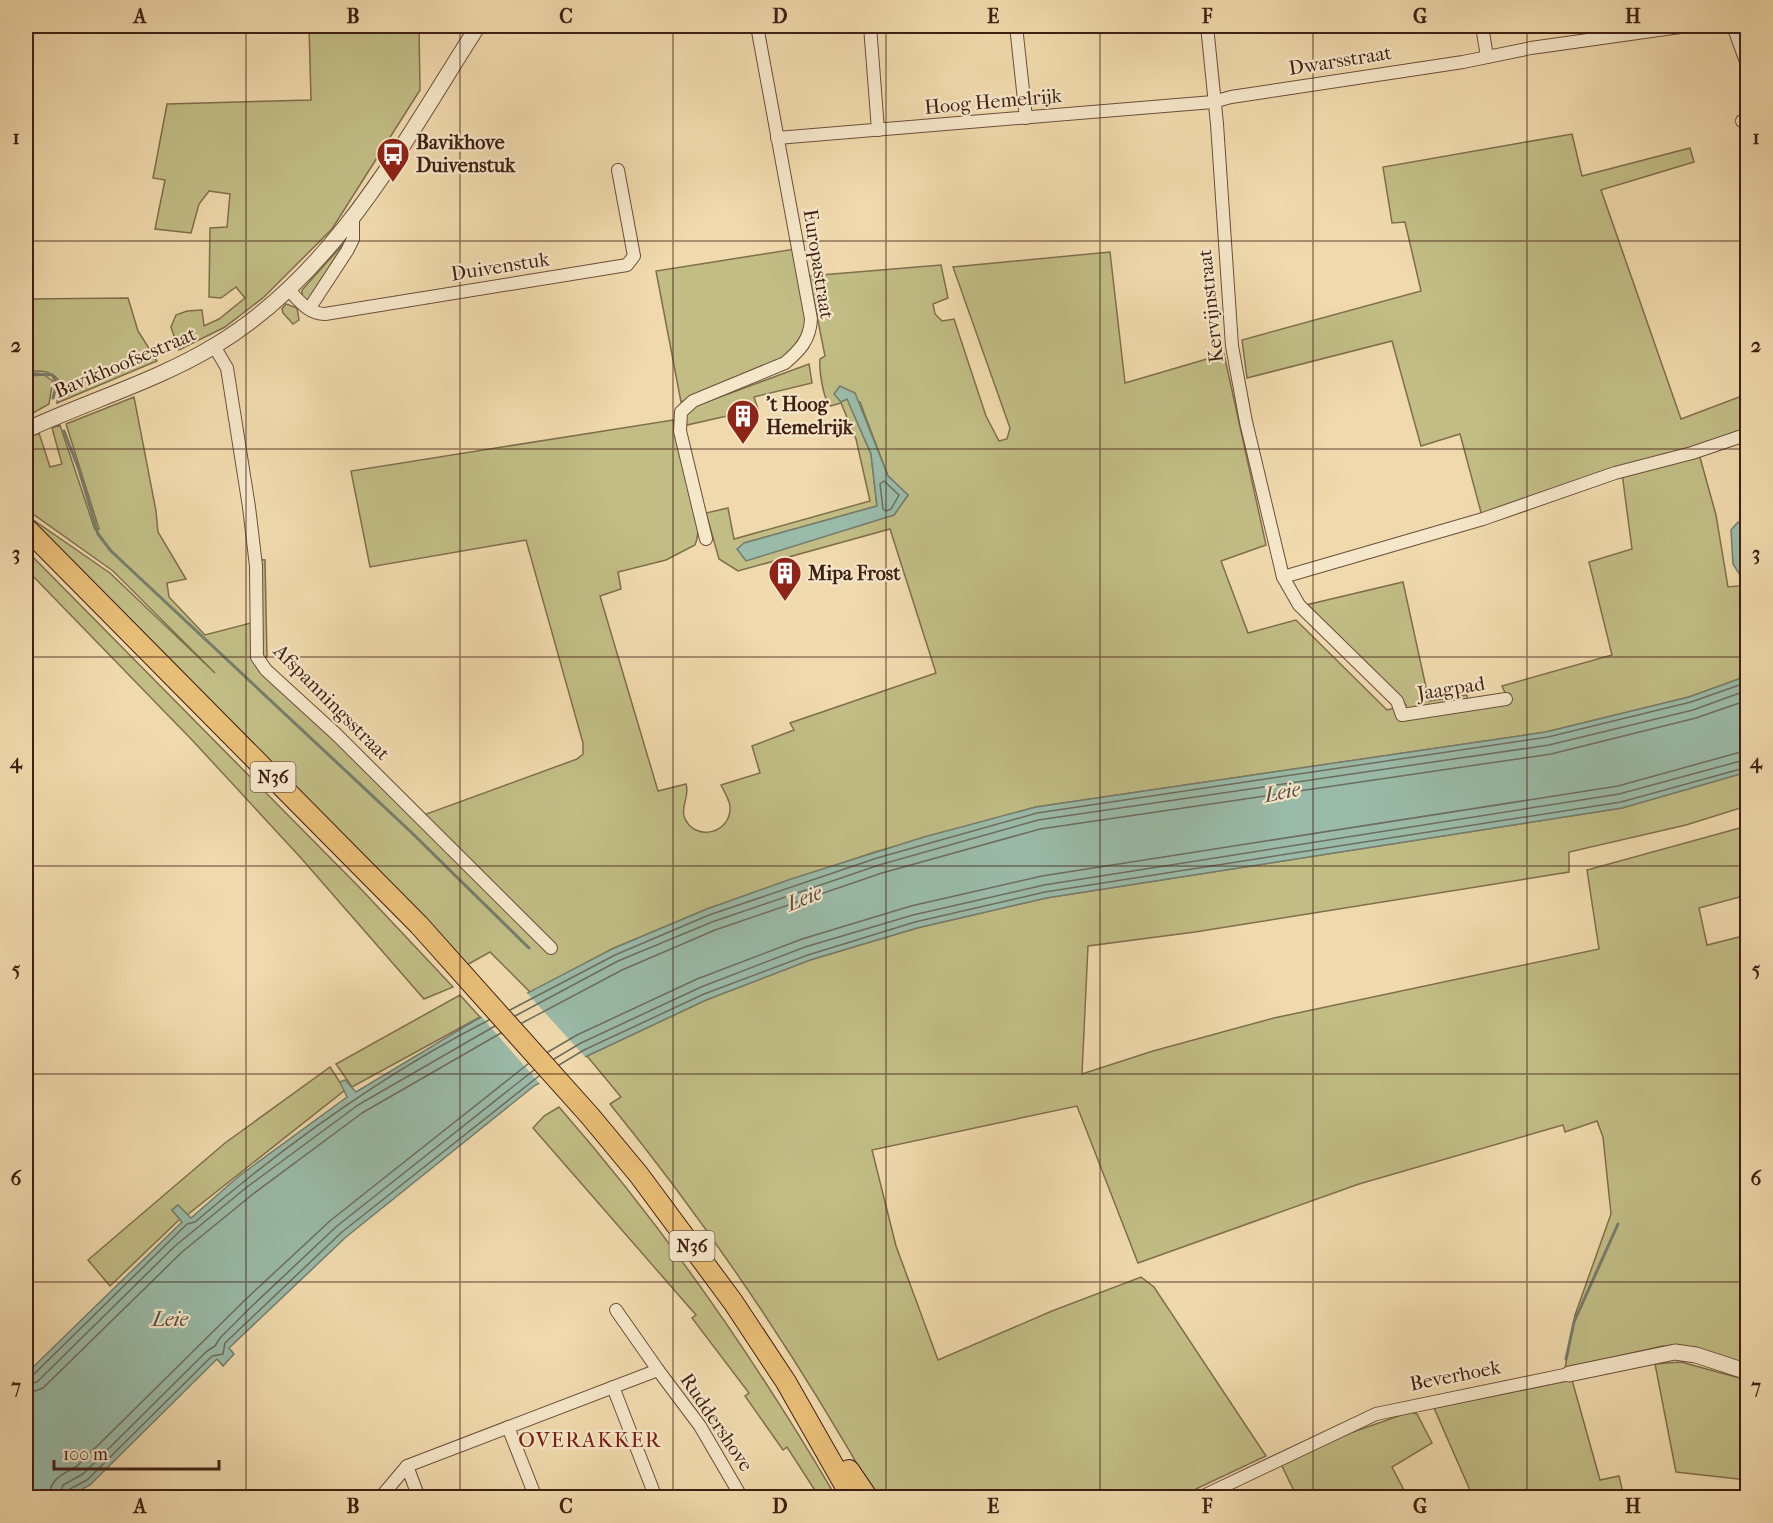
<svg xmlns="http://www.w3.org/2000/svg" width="1773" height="1523" viewBox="0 0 1773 1523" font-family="'IM FELL French Canon',serif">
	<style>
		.green { fill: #c1bd85; stroke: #806e4c; stroke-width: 1.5; fill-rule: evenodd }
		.water { fill: #9abba9; stroke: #767d6d; stroke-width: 1.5 }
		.pier { fill: #f0daad }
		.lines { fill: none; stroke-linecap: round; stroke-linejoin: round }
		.shore { stroke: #6d6d5e; stroke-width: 1.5 }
		.stream { stroke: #767d6d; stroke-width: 3 }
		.minor-casing { stroke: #6c4e3a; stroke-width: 14 }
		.tertiary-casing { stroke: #6c4e3a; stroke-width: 17 }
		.primary-casing { stroke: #401f13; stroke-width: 22 }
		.minor { stroke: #f5e7ca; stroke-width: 12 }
		.tertiary { stroke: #f5e7ca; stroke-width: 15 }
		.primary { stroke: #e8bd76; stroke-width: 20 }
		.grid { fill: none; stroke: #401f13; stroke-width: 1.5; stroke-opacity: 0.55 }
		.labels { text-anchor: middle; stroke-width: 4.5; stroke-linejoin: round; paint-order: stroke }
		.shield { fill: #f5e7ca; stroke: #765b4a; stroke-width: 1.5 }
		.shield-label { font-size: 18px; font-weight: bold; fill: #401f13 }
		.street-label { font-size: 20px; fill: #401f13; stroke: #f5e7ca }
		.poi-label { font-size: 20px; font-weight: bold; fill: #401f13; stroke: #f5e7ca; text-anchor: start }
		.water-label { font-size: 21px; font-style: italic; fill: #5b4e40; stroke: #f5e7ca }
		.neighbourhood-label { font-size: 21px; letter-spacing: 1.5px; fill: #7a1f14; stroke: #f5e7ca }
		.neatline { fill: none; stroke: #401f13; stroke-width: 2 }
		.grid-label { font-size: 20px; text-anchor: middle; font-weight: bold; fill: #401f13 }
	</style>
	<rect width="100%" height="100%" fill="#f0daad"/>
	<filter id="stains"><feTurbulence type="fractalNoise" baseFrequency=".00333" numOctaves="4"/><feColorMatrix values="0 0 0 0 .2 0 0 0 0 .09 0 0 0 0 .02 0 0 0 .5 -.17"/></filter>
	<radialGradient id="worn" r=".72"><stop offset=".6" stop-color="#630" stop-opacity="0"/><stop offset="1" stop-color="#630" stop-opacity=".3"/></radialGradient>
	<!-- green -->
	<g class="green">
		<path d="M309,26H419L420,90L332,229L264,297L225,327L179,350L171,327L176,315L187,311L202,310L204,326L219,319L245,298L236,287L221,298L209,297L210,228L227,227L230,194L209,191L199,204L191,233L155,229L165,180L153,178L167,104L311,100Z"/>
		<path d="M1572,134L1582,176L1690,148L1694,162L1601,190L1681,419L1747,394V430L1482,516L1460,434L1421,446L1392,341L1247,378L1242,340L1421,291L1405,222L1392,223L1383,167Z"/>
		<path d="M345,242L308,301L302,297V290Z"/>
		<path d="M795,249L806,319L804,331L790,353L769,367L681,402L656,271Z"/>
		<path d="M1110,252L1125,383L1224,354L1266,545L1221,561L1248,633L1296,620L1387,710L1406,705L1306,605L1403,582L1429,701L1467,695L1468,701L1506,695L1502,686L1612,655L1589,562L1632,549L1622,473L1699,454L1716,515L1728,587L1747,585V676L1689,697L1546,732L1036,807L875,852L707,909L612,949L531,993L490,952L465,966L26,519V515L110,573L215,673L113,571L26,509V439L39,433L50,467L62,464L52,428L60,425L95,530L99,529L66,424L134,397L156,511L158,532L186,579L167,583L169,597L205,635L251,623V559L265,560L267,657L254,658L424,815L577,759L583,754V743L526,540L370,567L351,471L673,420C681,451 707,516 695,545L666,560L618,572L621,589L600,596L658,791L686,784C690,796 681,805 684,816C693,843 732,834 730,806C729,799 724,791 721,785L760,773L752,746L794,730L790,723L936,673L890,529L738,571L719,559L706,513L728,508L734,539L870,501L856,439L841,403L831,406C823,401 819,369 820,359L825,356L809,276L941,265L948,298L933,304L935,314L942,321L954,319L986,416L999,441L1007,439L1010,428L953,267ZM847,398L860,402L888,476L908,495L894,515L744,543L877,506L871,454Z"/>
		<path d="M128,298L138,331L157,361L57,403L59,381C51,369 38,371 26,371V299Z"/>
		<path d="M286,304L297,308L299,320L293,324L283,313L282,309Z"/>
		<path d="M809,364L812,383L754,397L758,409L687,425L682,411Z"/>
		<path d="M44,375L53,381L49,404L26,417V376Z"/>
		<path d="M26,550L360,888L453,987L424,999L301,858L193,741L26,569Z"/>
		<path d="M1747,772V806L1686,825L1569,852V872L1195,932L1088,946L1082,1074L1153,1051L1274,1018L1599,949L1587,870L1747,826V895L1699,908L1707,945L1747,935V1366L1699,1349L1663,1346L1565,1368L1575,1315L1611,1214L1603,1137L1597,1121L1565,1132L1563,1125L1359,1184L1138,1263L1077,1106L872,1150L896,1246L938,1360L1052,1311L1141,1277L1154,1287L1266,1456L1179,1497H876C798,1359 710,1227 610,1104L621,1097L587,1056L706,1000L810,960L917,928L1046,898L1622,808Z"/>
		<path d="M460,995L480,1017L352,1087L336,1064Z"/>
		<path d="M330,1067L345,1090L187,1215L178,1205L172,1210L180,1219L110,1286L88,1260L225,1143Z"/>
		<path d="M559,1107C665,1228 755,1359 836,1497H815L818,1495L787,1447L783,1450L745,1396L749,1393L692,1318L696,1315L533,1128L544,1116Z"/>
		<path d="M1681,1362L1747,1380V1480L1676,1472L1655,1364Z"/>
		<path d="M1572,1380L1600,1480L1619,1476L1624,1497H1473L1434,1408Z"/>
		<path d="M1410,1412L1417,1414L1432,1443L1392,1467L1407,1496L1297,1497L1281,1464L1333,1439Z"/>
	</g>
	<!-- water -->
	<g class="water">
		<path d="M840,386L855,393L888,476L908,495L894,515L746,561L737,549L744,543L877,506L871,454L847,399L841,402L834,394Z"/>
		<path d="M1738,522C1752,534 1748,560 1747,577L1740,575L1733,564L1731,530Z"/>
		<path d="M1747,676V772L1622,808L1046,898L917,928L810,960L706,1000L587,1056L534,1086L346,1237L229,1348L234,1354L223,1366L217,1359L90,1485L67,1497L26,1498V1374L182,1222L172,1210L178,1205L191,1218L239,1176L347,1097L340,1082L345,1080L356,1092L474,1021L612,949L707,909L791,879L924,837L1036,807L1546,732L1689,697Z"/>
	</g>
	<!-- pier -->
	<path class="pier" d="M526,992L587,1059L541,1085L480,1015Z"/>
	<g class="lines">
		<!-- shore -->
		<g class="shore">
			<path d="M884,481L899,495L891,509L886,511L883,509L880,484Z"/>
			<path d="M510,1010L615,955L709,915L877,858L1037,813L1548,737L1691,702L1748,682"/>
			<path d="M515,1016L618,961L712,922L879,865L1038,820L1549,745L1693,710L1748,690"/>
			<path d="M522,1023L622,970L715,930L882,873L1040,829L1551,754L1696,718L1748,700"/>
			<path d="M548,1052L577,1035L697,979L802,939L911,906L1042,876L1618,786L1748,750"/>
			<path d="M554,1059L581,1043L701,987L805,947L913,915L1044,885L1619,794L1748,759"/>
			<path d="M559,1065L584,1050L704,994L808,955L915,922L1045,892L1621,802L1748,767"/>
			<path d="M26,1378L32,1376L187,1224L195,1222C285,1145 383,1074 489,1020"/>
			<path d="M26,1385L37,1382L175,1246L247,1187L358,1105L495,1026"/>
			<path d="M26,1394L43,1388L182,1252L253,1194L362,1113L501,1033"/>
			<path d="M49,1498C49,1479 63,1474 77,1466L246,1299L331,1220L528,1064"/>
			<path d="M58,1498L63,1485L83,1474L207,1351L215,1346L220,1338L252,1306L337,1226L534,1070"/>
			<path d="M65,1498L68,1490L87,1480L212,1356L223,1354L225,1343L342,1232L539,1076"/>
		</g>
		<!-- stream -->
		<g class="stream">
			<path d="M26,373L52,375L57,383L53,398"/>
			<path d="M64,431L79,470L98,534L111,551L411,832L529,948"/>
			<path d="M1566,1359L1574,1322L1618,1224"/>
		</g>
		<defs>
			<g id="minor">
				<path d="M870,26L878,130"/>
				<path d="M1016,26L1026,118"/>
				<path d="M1207,26L1217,124L1232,346L1246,422L1283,577L1299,605L1397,701L1402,715L1506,699"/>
				<path d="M1482,26L1487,57"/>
				<path d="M1733,26L1748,67"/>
				<path d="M1742,121L1748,119"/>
				<path d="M777,138L1213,102L1231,97L1463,62L1531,48L1687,26"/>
				<path d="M289,290C299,301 309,314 325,314L627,265L634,256L618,170"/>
				<path d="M309,309L347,251L353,239V217"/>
				<path d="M214,346L227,368L249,507L256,566L257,657L266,670L336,734L551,948"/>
				<path d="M706,539L680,431L681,412L693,401L785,363C800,350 810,340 811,319L757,26"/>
				<path d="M1283,577L1483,519L1615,473L1692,453L1748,434"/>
				<path d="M616,1310L658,1370"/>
				<path d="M613,1387L656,1498"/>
				<path d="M508,1427L536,1498"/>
				<path d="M407,1466L658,1370L700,1426L742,1498"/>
				<path d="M380,1498L407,1466L419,1498"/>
				<path d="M1199,1498L1376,1414L1569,1374"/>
			</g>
			<g id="tertiary">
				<path d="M26,430C88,401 157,381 216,345C337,272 404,141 478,26"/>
				<path d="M1569,1374L1675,1352L1696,1355L1748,1372"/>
			</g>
			<g id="primary">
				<path d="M26,528L419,925L590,1116L639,1175L733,1302L786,1382L852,1498"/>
				<path d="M849,1470L868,1498"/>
			</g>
		</defs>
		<!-- minor casing -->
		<use href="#minor" class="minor-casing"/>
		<!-- tertiary casing -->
		<use href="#tertiary" class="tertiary-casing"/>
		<!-- primary casing -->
		<use href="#primary" class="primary-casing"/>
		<!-- minor -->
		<use href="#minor" class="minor"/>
		<!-- tertiary -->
		<use href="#tertiary" class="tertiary"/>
		<!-- primary -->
		<use href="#primary" class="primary"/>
	</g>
	<!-- grid -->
	<path class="grid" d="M246,26V1498M460,26V1498M673,26V1498M886,26V1498M1100,26V1498M1313,26V1498M1527,26V1498M26,241H1748M26,449H1748M26,657H1748M26,866H1748M26,1074H1748M26,1282H1748"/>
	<!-- icons -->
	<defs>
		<symbol id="bus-pin" viewBox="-11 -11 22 30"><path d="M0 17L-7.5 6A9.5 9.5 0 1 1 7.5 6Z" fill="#8f2418" stroke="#f5e7ca"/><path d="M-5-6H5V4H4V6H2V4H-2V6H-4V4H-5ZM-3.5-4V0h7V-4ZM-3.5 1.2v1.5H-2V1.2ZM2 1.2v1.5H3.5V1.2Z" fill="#fff"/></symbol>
		<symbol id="building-pin" viewBox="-11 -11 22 30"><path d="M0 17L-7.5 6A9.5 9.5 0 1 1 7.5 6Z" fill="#8f2418" stroke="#f5e7ca"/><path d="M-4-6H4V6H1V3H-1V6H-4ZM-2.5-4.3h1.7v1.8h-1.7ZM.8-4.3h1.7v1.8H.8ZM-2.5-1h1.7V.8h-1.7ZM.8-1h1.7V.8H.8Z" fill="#fff"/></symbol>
	</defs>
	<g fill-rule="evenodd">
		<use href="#bus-pin" x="374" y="135" width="38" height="52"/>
		<use href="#building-pin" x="724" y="397" width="38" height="52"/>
		<use href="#building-pin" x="766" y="554" width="38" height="52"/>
	</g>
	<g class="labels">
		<!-- shield labels -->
		<g class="shield">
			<rect x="250.5" y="762" width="45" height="30" rx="4.5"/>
			<rect x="669.5" y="1231" width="45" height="30" rx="4.5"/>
		</g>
		<g class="shield-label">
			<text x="273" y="783">N36</text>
			<text x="692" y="1252">N36</text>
		</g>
		<!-- street labels -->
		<g class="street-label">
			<text transform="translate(1340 60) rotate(-9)" y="7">Dwarsstraat</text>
			<text transform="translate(993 101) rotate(-5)" y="7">Hoog Hemelrijk</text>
			<text transform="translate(819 264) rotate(81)" y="7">Europastraat</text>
			<text transform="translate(500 266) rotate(-9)" y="7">Duivenstuk</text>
			<text transform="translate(1210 306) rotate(-96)" y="7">Kervijnstraat</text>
			<text transform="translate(125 362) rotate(-23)" y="7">Bavikhoofsestraat</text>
			<text transform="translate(1451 688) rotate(-9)" y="7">Jaagpad</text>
			<text transform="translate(332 702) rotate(45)" y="7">Afspanningsstraat</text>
			<text transform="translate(1455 1375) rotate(-11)" y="7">Beverhoek</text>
			<text transform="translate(717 1422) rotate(56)" y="7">Ruddershove</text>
		</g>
		<!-- poi labels -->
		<g class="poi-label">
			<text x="416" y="149">Bavikhove<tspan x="416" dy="23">Duivenstuk</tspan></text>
			<text x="766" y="411">'t Hoog<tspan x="766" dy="23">Hemelrijk</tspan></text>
			<text x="808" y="580">Mipa Frost</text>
		</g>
		<!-- water labels -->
		<g class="water-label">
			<text transform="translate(1282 792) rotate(-11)" y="7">Leie</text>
			<text transform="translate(804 898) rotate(-22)" y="7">Leie</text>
			<text x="170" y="1326">Leie</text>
		</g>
		<!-- neighbourhood labels -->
		<g class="neighbourhood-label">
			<text x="590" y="1447">OVERAKKER</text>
		</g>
	</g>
	<!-- margin -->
	<rect width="1773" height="1523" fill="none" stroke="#f0daad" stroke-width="66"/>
	<!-- scale -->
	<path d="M54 1460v9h165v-9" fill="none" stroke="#401f13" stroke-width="3"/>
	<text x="63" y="1460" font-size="18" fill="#401f13" stroke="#f5e7ca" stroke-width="4.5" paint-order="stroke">100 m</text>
	<rect x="33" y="33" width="1707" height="1457" class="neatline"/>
	<g class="grid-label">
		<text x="140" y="23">A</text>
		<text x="353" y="23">B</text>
		<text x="566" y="23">C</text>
		<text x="780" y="23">D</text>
		<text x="993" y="23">E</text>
		<text x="1207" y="23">F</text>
		<text x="1420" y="23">G</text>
		<text x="1633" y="23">H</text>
		<text x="16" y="144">1</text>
		<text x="1756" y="144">1</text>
		<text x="16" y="352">2</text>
		<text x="1756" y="352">2</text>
		<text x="16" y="560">3</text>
		<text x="1756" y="560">3</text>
		<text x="16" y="768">4</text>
		<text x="1756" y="768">4</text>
		<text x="16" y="976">5</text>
		<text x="1756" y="976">5</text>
		<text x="16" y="1185">6</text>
		<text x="1756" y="1185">6</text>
		<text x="16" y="1393">7</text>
		<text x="1756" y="1393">7</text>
		<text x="140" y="1513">A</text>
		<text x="353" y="1513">B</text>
		<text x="566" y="1513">C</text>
		<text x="780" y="1513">D</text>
		<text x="993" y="1513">E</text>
		<text x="1207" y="1513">F</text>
		<text x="1420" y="1513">G</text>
		<text x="1633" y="1513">H</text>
	</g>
	<rect width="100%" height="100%" filter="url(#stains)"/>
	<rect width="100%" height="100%" fill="url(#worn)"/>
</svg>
